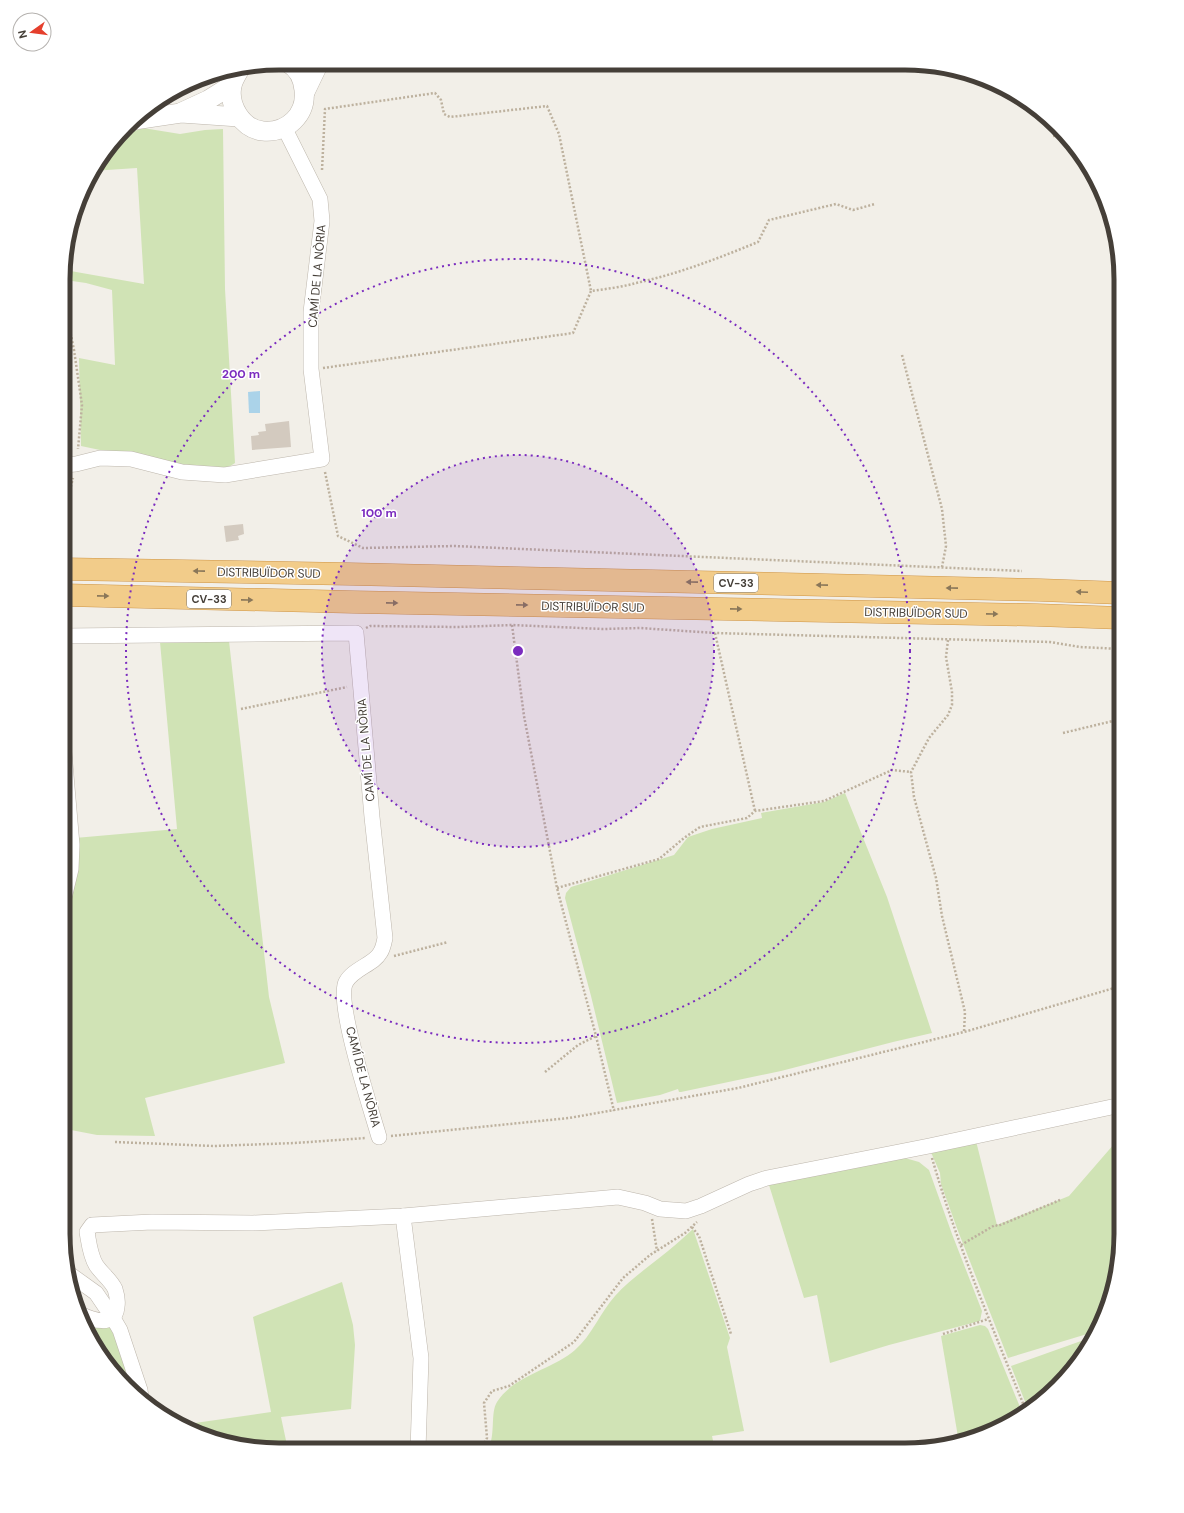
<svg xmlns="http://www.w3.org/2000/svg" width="1184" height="1513" viewBox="0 0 1184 1513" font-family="'DM Sans',sans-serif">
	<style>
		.green { fill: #d0e3b5 }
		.water { fill: #abd3e9 }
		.building { fill: #d3cabf }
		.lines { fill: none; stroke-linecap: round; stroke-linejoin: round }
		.minor-casing { stroke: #bdb6ac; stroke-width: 16 }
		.tertiary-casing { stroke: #bdb6ac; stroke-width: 20 }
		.trunk-casing { stroke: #ce9547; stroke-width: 23 }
		.path { stroke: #bdb19e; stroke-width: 2.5; stroke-dasharray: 2 2; stroke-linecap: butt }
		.minor { stroke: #fff; stroke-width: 15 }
		.tertiary { stroke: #fff; stroke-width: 19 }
		.trunk { stroke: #f2cc8a; stroke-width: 22 }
		.oneway { fill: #8a7759 }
		.ring { fill: none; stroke: #7b2cbf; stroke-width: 2; stroke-dasharray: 2 4 }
		.labels { text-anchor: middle; stroke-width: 3; stroke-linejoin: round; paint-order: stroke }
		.shield { fill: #fff; stroke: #7d7974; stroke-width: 1 }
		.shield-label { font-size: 11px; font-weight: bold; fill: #453f38 }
		.street-label { font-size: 12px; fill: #453f38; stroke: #fff }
		.rim { fill: none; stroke: #453f38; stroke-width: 5 }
		.centre { fill: #7b2cbf; stroke: #fff; stroke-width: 2 }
		.ring-label { font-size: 12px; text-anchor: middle; font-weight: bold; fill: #7b2cbf; stroke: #fff; stroke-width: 3; stroke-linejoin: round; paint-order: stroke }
	</style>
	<rect width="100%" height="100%" fill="#f2efe8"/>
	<!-- green -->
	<g class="green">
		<path d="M143,128L180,134L205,130L223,129L225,289L235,463L224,470H195L81,446L79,358L115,365L112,290L86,283L65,280V270L144,284L137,168L92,171L120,136Z"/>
		<path d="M65,351H66L68,359L72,461L64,462Z"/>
		<path d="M229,641L269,997L285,1063L145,1098L155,1136L97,1135L71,1130L69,1116L63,1099L64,925L76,876L75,838L177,829L160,642Z"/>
		<path d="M845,793L887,897L932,1033L893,1042L781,1071L681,1092H679L678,1089L660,1095L617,1103L591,996L565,898L566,893L571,887L674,855L688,837L712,829L762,818L761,813L824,802Z"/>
		<path d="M1121,1136V1248L1110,1303L1097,1331L1008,1358L958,1231L941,1184L940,1173L930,1150L976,1141L997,1225L1069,1196Z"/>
		<path d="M905,1158L919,1162L929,1170L952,1234L982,1311L980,1321L889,1345L830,1363L817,1295L804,1298L769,1185Z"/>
		<path d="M693,1229L730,1338L727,1347L744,1431L712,1436L715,1450H488C496,1434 490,1413 497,1402C514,1375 552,1370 575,1350C592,1335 600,1313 615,1296C630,1279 650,1266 668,1251C677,1244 685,1236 693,1229Z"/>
		<path d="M342,1282L353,1325L355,1345L351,1409L281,1417L288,1450H264L210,1439L181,1425L271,1412L253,1317Z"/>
		<path d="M980,1325L985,1326L988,1329L1020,1407L1007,1424L959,1443L941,1336Z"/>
		<path d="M85,1326L110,1327L119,1346L132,1390C112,1372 96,1351 85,1326Z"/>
		<path d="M1095,1336L1092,1342L1058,1387L1028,1409L1011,1366Z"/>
	</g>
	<!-- water -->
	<path class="water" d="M260,391V413H249L248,392Z"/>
	<!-- building -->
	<g class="building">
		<path d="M289,421L291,447L252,450L251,436L259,435L258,432L266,431L265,424Z"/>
		<path d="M243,524L244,534L238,536L239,540L226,542L224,526Z"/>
	</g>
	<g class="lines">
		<defs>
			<g id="minor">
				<path d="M64,465L76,464L100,458L131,459L182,472L225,475L322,459L311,369V312L322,221L320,199L284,127"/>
				<path d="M64,636L356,633L372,817L385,938C384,943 383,949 380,953C374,964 353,969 346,982C335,1001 372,1112 379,1137"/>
				<path d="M64,898L71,869L72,845L64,752"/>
				<path d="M403,1216L421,1358L418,1450"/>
				<path d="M68,1273L96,1293L113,1318L120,1330L140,1390L141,1398"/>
				<path d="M80,1314C92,1320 115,1328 117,1307C118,1301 117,1295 115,1289C111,1280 101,1273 96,1265C90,1255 89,1243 87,1232L92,1225L152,1222L253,1223L403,1216L618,1197L645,1203L660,1209L686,1211L701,1206L749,1184L767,1178L929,1146L1121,1105"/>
			</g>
			<g id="tertiary">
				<path d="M240,69C237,74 233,80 232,86C228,105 242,129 263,131C287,133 307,115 304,90C303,79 299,69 288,63"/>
				<path d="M305,92L319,63"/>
				<path d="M182,112L208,100L232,85"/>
				<path d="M134,120L181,113L239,117"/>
			</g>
			<g id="trunk">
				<path d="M64,569L350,574L1040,590L1121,593"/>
				<path d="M64,595L353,602L1037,615L1121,618"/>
			</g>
		</defs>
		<!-- minor casing -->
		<use href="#minor" class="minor-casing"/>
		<!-- tertiary casing -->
		<use href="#tertiary" class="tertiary-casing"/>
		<!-- trunk casing -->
		<use href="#trunk" class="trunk-casing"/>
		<!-- path -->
		<g class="path">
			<path d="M1053,136L1065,134"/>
			<path d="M322,170L325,109L435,93L441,100L444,114L450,117L547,106L559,134L591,291"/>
			<path d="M65,306L74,350L82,405L78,449"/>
			<path d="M902,355L942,509L946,546L942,567"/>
			<path d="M323,368L573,333L591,291C606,289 622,287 636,283C678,274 719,258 758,242L769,220L836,204L853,210L875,204"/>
			<path d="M325,472L338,536L363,548L454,546L1022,571"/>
			<path d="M64,514L73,478"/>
			<path d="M512,625L524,716L557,888L596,1036L614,1111"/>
			<path d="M366,628L370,626L458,627L512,625L603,629L640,628L715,633L1050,642L1080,647L1121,649"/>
			<path d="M715,633L755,811"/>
			<path d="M948,640L946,657L952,692V705L948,715L929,738L911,772L914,797L936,878L942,916L965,1012L964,1032"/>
			<path d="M241,709L347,687"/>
			<path d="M1063,733L1121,719"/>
			<path d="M557,888L659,859L684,838L700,827L747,818L755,811L824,801L892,770L911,772"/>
			<path d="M394,956L448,942"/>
			<path d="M545,1072L578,1045L596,1036"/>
			<path d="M391,1136L569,1118L738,1088L964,1032L1121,986"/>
			<path d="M115,1142L214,1146L295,1143L366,1138"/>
			<path d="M932,1158C957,1245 993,1328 1026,1411"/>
			<path d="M652,1219L657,1251"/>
			<path d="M692,1227L699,1236L731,1334"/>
			<path d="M961,1245L995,1225L998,1226L1060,1200"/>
			<path d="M943,1334L988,1319"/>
			<path d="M1022,1414L1025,1411"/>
			<path d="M481,1450L487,1438L484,1403L492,1391L509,1386L574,1342L623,1278L650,1255L685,1233L697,1222"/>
		</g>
		<!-- minor -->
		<use href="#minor" class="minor"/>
		<!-- tertiary -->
		<use href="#tertiary" class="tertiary"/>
		<!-- trunk -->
		<use href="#trunk" class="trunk"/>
	</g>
	<!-- one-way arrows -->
	<defs><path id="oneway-solid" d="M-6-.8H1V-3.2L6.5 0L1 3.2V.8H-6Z"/></defs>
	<g class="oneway">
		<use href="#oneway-solid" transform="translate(199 571) rotate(-179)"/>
		<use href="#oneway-solid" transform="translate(692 582) rotate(-179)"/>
		<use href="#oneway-solid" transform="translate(822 585) rotate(-179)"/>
		<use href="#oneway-solid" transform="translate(952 588) rotate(-179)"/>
		<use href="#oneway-solid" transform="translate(1082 592) rotate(-177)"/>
		<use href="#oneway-solid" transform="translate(103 596) rotate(1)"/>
		<use href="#oneway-solid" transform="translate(247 600) rotate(1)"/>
		<use href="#oneway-solid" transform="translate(392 603) rotate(1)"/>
		<use href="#oneway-solid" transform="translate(522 605) rotate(1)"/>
		<use href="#oneway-solid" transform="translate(736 609) rotate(1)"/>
		<use href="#oneway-solid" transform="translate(992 614) rotate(1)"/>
	</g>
	<!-- distance rings -->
	<circle cx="518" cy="651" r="196" fill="#7b2cbf" fill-opacity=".12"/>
	<g class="ring">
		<circle cx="518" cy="651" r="196"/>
		<circle cx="518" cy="651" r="392"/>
	</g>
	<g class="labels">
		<!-- shield labels -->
		<g class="shield">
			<rect x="714" y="574" width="44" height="18" rx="3"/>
			<rect x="187" y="590" width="44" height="18" rx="3"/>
		</g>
		<g class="shield-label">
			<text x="736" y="587">CV-33</text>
			<text x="209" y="603">CV-33</text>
		</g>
		<!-- street labels -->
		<g class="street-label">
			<text transform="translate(317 276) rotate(-85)" y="4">CAMÍ DE LA NÒRIA</text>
			<text transform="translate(269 573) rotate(1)" y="4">DISTRIBUÏDOR SUD</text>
			<text transform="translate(593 607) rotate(1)" y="4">DISTRIBUÏDOR SUD</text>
			<text transform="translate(916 613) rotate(1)" y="4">DISTRIBUÏDOR SUD</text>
			<text transform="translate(366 750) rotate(-95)" y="4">CAMÍ DE LA NÒRIA</text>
			<text transform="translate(363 1077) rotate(75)" y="4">CAMÍ DE LA NÒRIA</text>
		</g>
	</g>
	<!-- crop -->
	<path d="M0 0H1184V1513H0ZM279 70H905A209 209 0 0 1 1114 279V1234A209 209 0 0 1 905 1443H279A209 209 0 0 1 70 1234V279A209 209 0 0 1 279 70Z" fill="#fff" fill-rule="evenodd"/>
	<path class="rim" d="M279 70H905A209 209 0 0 1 1114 279V1234A209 209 0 0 1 905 1443H279A209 209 0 0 1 70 1234V279A209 209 0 0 1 279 70Z"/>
	<circle cx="518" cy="651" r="6" class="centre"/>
	<g class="ring-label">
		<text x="241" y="378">200 m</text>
		<text x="379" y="517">100 m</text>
	</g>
	<!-- north arrow -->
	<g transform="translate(32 32) rotate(256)"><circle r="19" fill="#ffffff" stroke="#b5b2af"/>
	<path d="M0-3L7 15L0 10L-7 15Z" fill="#e53f2d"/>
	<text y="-6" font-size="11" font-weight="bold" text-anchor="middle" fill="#453f38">N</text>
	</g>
</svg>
